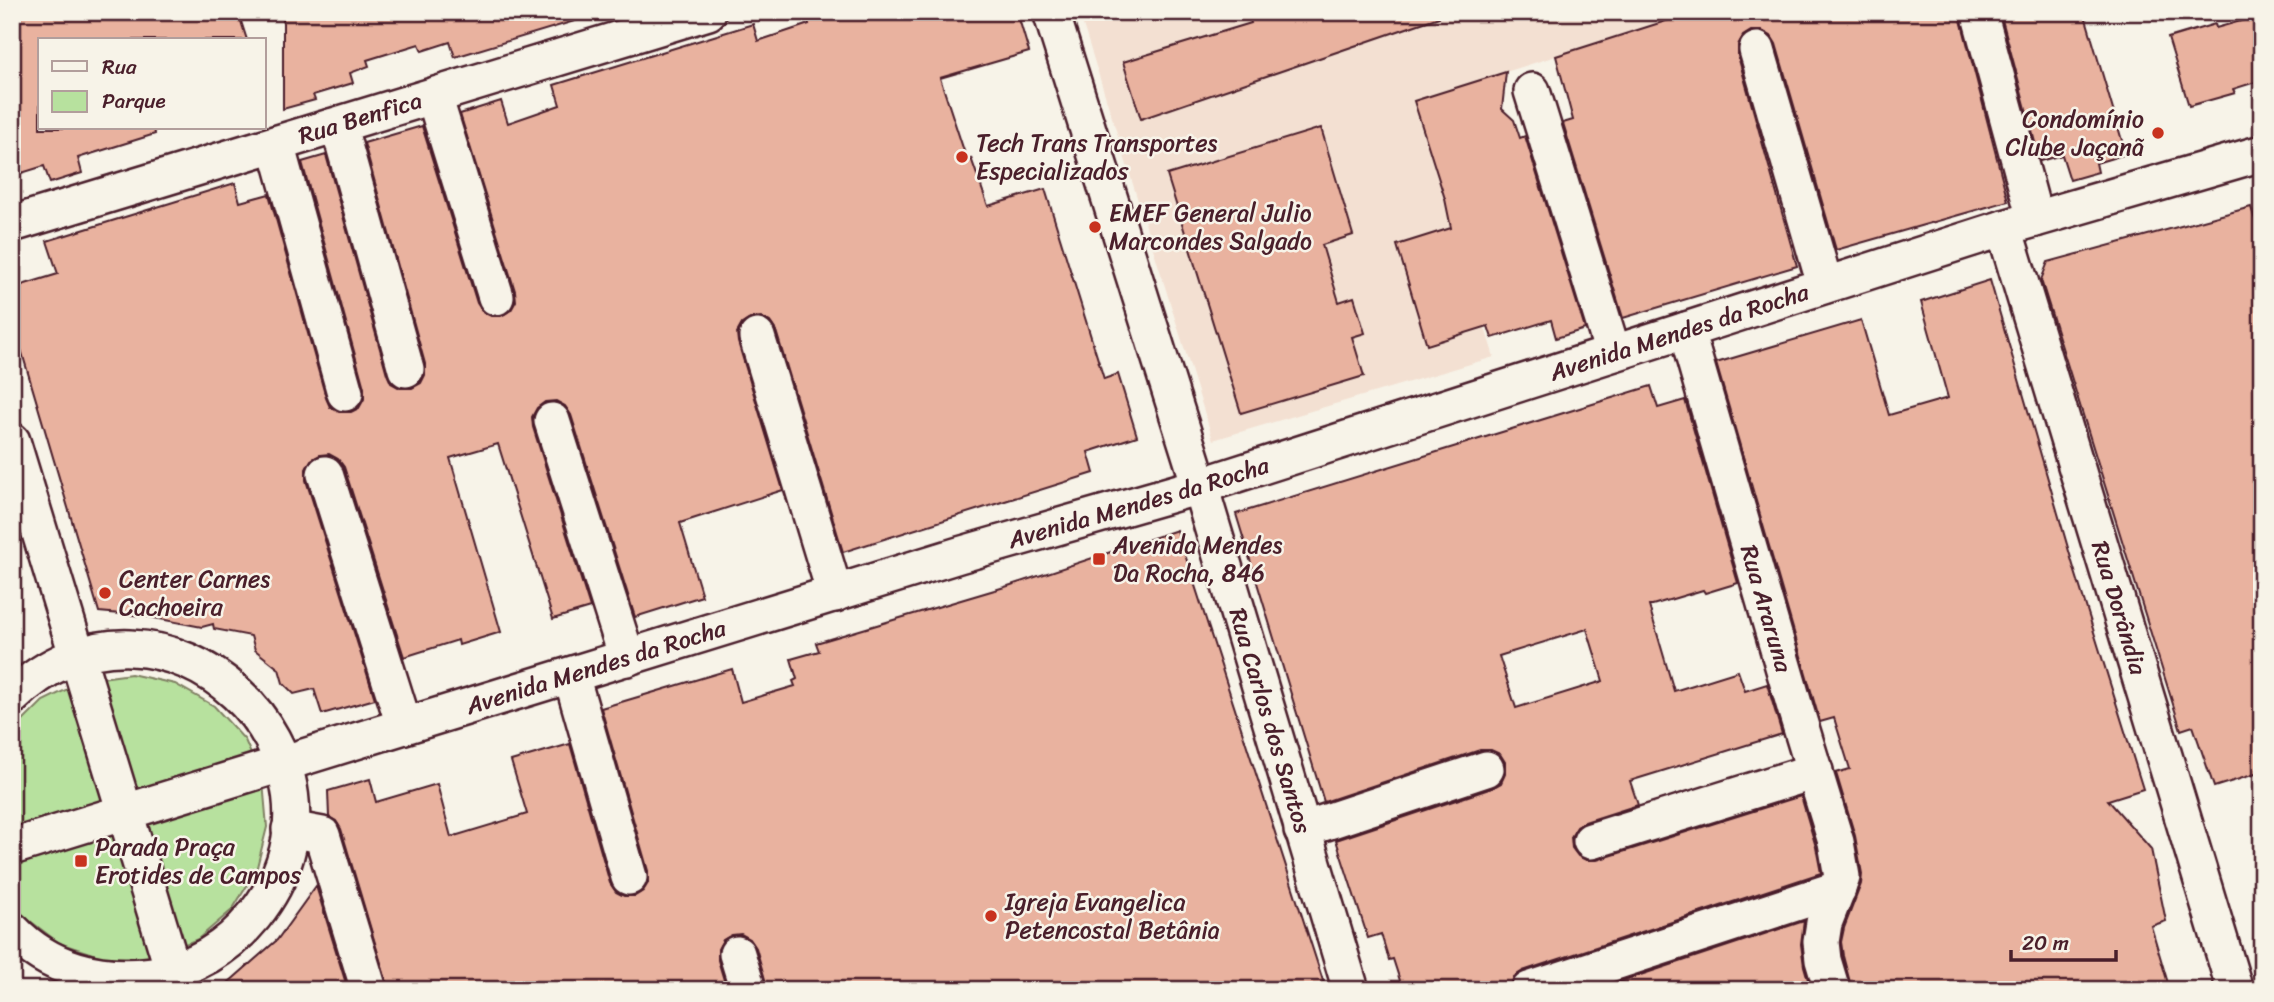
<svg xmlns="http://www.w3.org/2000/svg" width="2274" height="1002" viewBox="0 0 2274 1002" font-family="Sriracha,sans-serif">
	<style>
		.built { fill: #f3e0d2 }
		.green { fill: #b7e19e; stroke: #808064; stroke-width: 2 }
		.building { fill: #e9b29f; stroke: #4a1f2b; stroke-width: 2; fill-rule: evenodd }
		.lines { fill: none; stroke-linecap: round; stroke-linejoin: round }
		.minor-casing { stroke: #4a1f2b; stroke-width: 40 }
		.minor { stroke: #f7f3e8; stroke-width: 35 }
		.poi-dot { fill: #c8321e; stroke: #f7f3e8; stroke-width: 2.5 }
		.labels { text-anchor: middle; stroke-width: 5; stroke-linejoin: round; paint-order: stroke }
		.street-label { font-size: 24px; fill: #4a1f2b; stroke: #f7f3e8 }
		.poi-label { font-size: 24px; fill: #4a1f2b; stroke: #f7f3e8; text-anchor: start }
	</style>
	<rect width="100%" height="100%" fill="#f7f3e8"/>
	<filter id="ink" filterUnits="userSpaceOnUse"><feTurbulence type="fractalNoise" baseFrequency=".0143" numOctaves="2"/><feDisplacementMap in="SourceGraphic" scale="14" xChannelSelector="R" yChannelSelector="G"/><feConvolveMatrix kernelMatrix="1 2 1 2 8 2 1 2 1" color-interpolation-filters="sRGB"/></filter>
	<g filter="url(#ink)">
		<!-- built -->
		<path class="built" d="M1079,12H1694L1415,101L1494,357L1213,440Z"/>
		<!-- green -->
		<path class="green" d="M131,674L175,684L214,706L245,740L263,782L267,827L256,871L232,910L198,939L152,957L105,958L59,943L21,914L12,901V732L43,701L86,680Z"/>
		<!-- building -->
		<g class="building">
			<path d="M12,12H238L247,40H40V128H154L155,134L78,158L82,173L50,183L44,166L12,176Z"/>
			<path d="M283,12H580L581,19L455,57L450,42L422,51L419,44L367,60L369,66L350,73L353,83L313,95L315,100L283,109Z"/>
			<path d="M805,12H1017L1029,52L940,78L967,160L971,158L988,206L1045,189L1104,379L1118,374L1137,436L1088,452L1094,473L843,552L776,331L770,322L761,317L752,318L742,324L737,333L738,342L783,490L680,523L702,596L635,617L571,415L565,406L556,401L545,402L537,408L532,417L533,427L590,608L553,619L498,444L450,458L501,632L459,645L458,640L404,657L344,467L338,459L329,454L320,455L311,460L306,469V480L375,699L322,714L314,689L294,694L283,683L279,669L255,650L251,636L214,629L213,624L202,627L144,616L99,612L12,319V288L58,274L47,241L235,183L240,202L269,194L326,398L330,407L339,412H351L359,408L364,399V388L302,162L326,155L387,374L391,383L400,388H412L421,383L425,375V364L364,143L422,126L477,303L483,312L491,316H501L511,310L516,301L515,291L460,114L501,101L508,123L560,105L554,85L753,24L758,41L809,24Z"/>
			<path d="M1248,12H1438L1439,17L1141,119L1123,62L1251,23Z"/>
			<path d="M1694,12H1959L2008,201L1836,250L1776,44L1771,36L1762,31H1751L1743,36L1738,45V56L1797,266L1623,318L1563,123L1573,120L1556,56Z"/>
			<path d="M2000,12H2084L2126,154L2096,163L2098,172L2070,180L2062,155L2040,161Z"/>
			<path d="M2262,15V80L2233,89L2235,93L2189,106L2168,38L2215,24L2216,28Z"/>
			<path d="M1506,72L1502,109L1514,120L1520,138L1525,136L1585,329L1556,338L1551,320L1492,338L1488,326L1427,345L1397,245L1451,228L1445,199L1414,101Z"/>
			<path d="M1321,128L1353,235L1322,245L1339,302L1354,297L1365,333L1352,337L1364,376L1241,413L1167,175Z"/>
			<path d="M2251,207L2262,242V772L2214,787L2193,726L2181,730L2041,280L2048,262Z"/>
			<path d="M1990,280L2073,565L2143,789L2108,800L2151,849L2166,921L2151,926L2170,990H1852L1843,956L1841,942L1844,928L1861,884L1862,874L1855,836L1836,773L1850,769L1834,718L1820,722L1716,363L1861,320L1889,415L1948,398L1921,302Z"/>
			<path d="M1651,386L1658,408L1685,400L1738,583L1705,593L1703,590L1649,606L1674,691L1738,671L1745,691L1767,684L1782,734L1630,781L1638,805L1585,822L1577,827L1571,837L1572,848L1578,856L1586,860H1597L1801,796L1816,847L1821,873L1523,971L1514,977L1509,990H1403L1393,959L1389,960L1381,934L1368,938L1336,840L1492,788L1501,783L1505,774V762L1500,754L1491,750H1480L1324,802L1236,514ZM1587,629L1603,681L1516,708L1499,656Z"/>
			<path d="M1177,530L1326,990H768L756,948L750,939L741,934L732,935L723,940L718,949V960L727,990H389L341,829L336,821L329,817L328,791L370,779L376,802L437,784L451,837L527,814L511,761L570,744L610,883L616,892L624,896H635L643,891L648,883V871L601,708L732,669L741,702L795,686L793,681L797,679L791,659L819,651L816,643L1008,586Z"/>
			<path d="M316,886L348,990H220L277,940Z"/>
			<path d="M1804,921L1801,944L1804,966L1811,990H1595Z"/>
		</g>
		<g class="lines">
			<defs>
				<g id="minor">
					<path id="s1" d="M1051,12L1200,486L1351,990"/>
					<path d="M1979,12L2035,219"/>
					<path d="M1757,50L1825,285"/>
					<path d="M1532,91L1613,353"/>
					<path d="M434,96L496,297"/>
					<path d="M331,127L342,138L406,369"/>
					<path d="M276,144L345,393"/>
					<path id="s2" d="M12,224L708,12"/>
					<path id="s3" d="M2004,228L2235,990"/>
					<path id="s4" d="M1686,330L1796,711L1836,842L1842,877L1824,923L1821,942L1823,960L1832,990"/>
					<path d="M757,337L835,594"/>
					<path d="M552,421L627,658"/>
					<path d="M12,441L179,990"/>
					<path d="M325,474L404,725"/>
					<path d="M571,675L629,877"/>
					<path d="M12,697C162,552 380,759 254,916C228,948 193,969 152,975C100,982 49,969 12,930"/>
					<path d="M290,829L322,835L369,990"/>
					<path d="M1302,830L1486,769"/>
					<path d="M1591,841L1815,771"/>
					<path id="s5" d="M12,847L959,555L1200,486L2004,228L2262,153"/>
					<path d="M737,954L748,990"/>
					<path d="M1529,990L1838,889"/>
				</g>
			</defs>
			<!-- minor casing -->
			<use href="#minor" class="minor-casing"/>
			<!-- minor -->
			<use href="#minor" class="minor"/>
		</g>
	</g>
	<!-- markers -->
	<g class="poi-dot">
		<circle cx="2158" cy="133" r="7"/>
		<circle cx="962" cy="157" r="7"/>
		<circle cx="1095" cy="227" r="7"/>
		<rect x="1092" y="552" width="14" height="14" rx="3.5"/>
		<circle cx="105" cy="593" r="7"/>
		<rect x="74" y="854" width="14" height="14" rx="3.5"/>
		<circle cx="991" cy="916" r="7"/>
	</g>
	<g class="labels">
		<!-- street labels -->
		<g class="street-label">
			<text dy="8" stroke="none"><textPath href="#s2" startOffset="364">Rua Benfica</textPath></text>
			<text dy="8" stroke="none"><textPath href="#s5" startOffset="1745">Avenida Mendes da Rocha</textPath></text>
			<text dy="8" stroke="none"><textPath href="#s5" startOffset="1178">Avenida Mendes da Rocha</textPath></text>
			<text dy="8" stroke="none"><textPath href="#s3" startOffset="397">Rua Dorândia</textPath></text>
			<text dy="8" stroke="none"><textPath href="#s4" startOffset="290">Rua Araruna</textPath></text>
			<text dy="8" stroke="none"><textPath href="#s5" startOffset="611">Avenida Mendes da Rocha</textPath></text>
			<text dy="8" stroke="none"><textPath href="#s1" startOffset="742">Rua Carlos dos Santos</textPath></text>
		</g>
		<!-- poi labels -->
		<g class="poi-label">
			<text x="2144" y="127" text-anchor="end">Condomínio<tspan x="2144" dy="28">Clube Jaçanã</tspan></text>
			<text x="976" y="151">Tech Trans Transportes<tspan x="976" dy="28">Especializados</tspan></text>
			<text x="1109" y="221">EMEF General Julio<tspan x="1109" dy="28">Marcondes Salgado</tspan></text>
			<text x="1113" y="553">Avenida Mendes<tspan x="1113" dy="28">Da Rocha, 846</tspan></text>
			<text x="119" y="587">Center Carnes<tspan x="119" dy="28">Cachoeira</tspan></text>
			<text x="95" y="855">Parada Praça<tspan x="95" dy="28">Erotides de Campos</tspan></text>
			<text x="1005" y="910">Igreja Evangelica<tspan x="1005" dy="28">Petencostal Betânia</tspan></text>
		</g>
	</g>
	<!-- margin -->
	<rect width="2274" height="1002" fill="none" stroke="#f7f3e8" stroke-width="42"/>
	<rect x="21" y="21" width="2232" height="960" fill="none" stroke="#4a1f2b" stroke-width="2.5" filter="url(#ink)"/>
	<!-- legend -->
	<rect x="38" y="38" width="228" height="91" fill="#f7f3e8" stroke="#b29e9c" stroke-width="2"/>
	<rect x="52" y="61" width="35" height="10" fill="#f7f3e8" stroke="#b29e9c" stroke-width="2"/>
	<text x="102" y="74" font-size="21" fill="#4a1f2b">Rua</text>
	<rect x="52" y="91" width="35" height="21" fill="#b7e19e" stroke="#b29e9c" stroke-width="2"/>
	<text x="102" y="108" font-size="21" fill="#4a1f2b">Parque</text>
	<!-- scale -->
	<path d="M2011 950v10h105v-10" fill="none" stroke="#4a1f2b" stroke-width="3.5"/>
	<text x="2022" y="950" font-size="21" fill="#4a1f2b" stroke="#f7f3e8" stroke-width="5" paint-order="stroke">20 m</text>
</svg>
